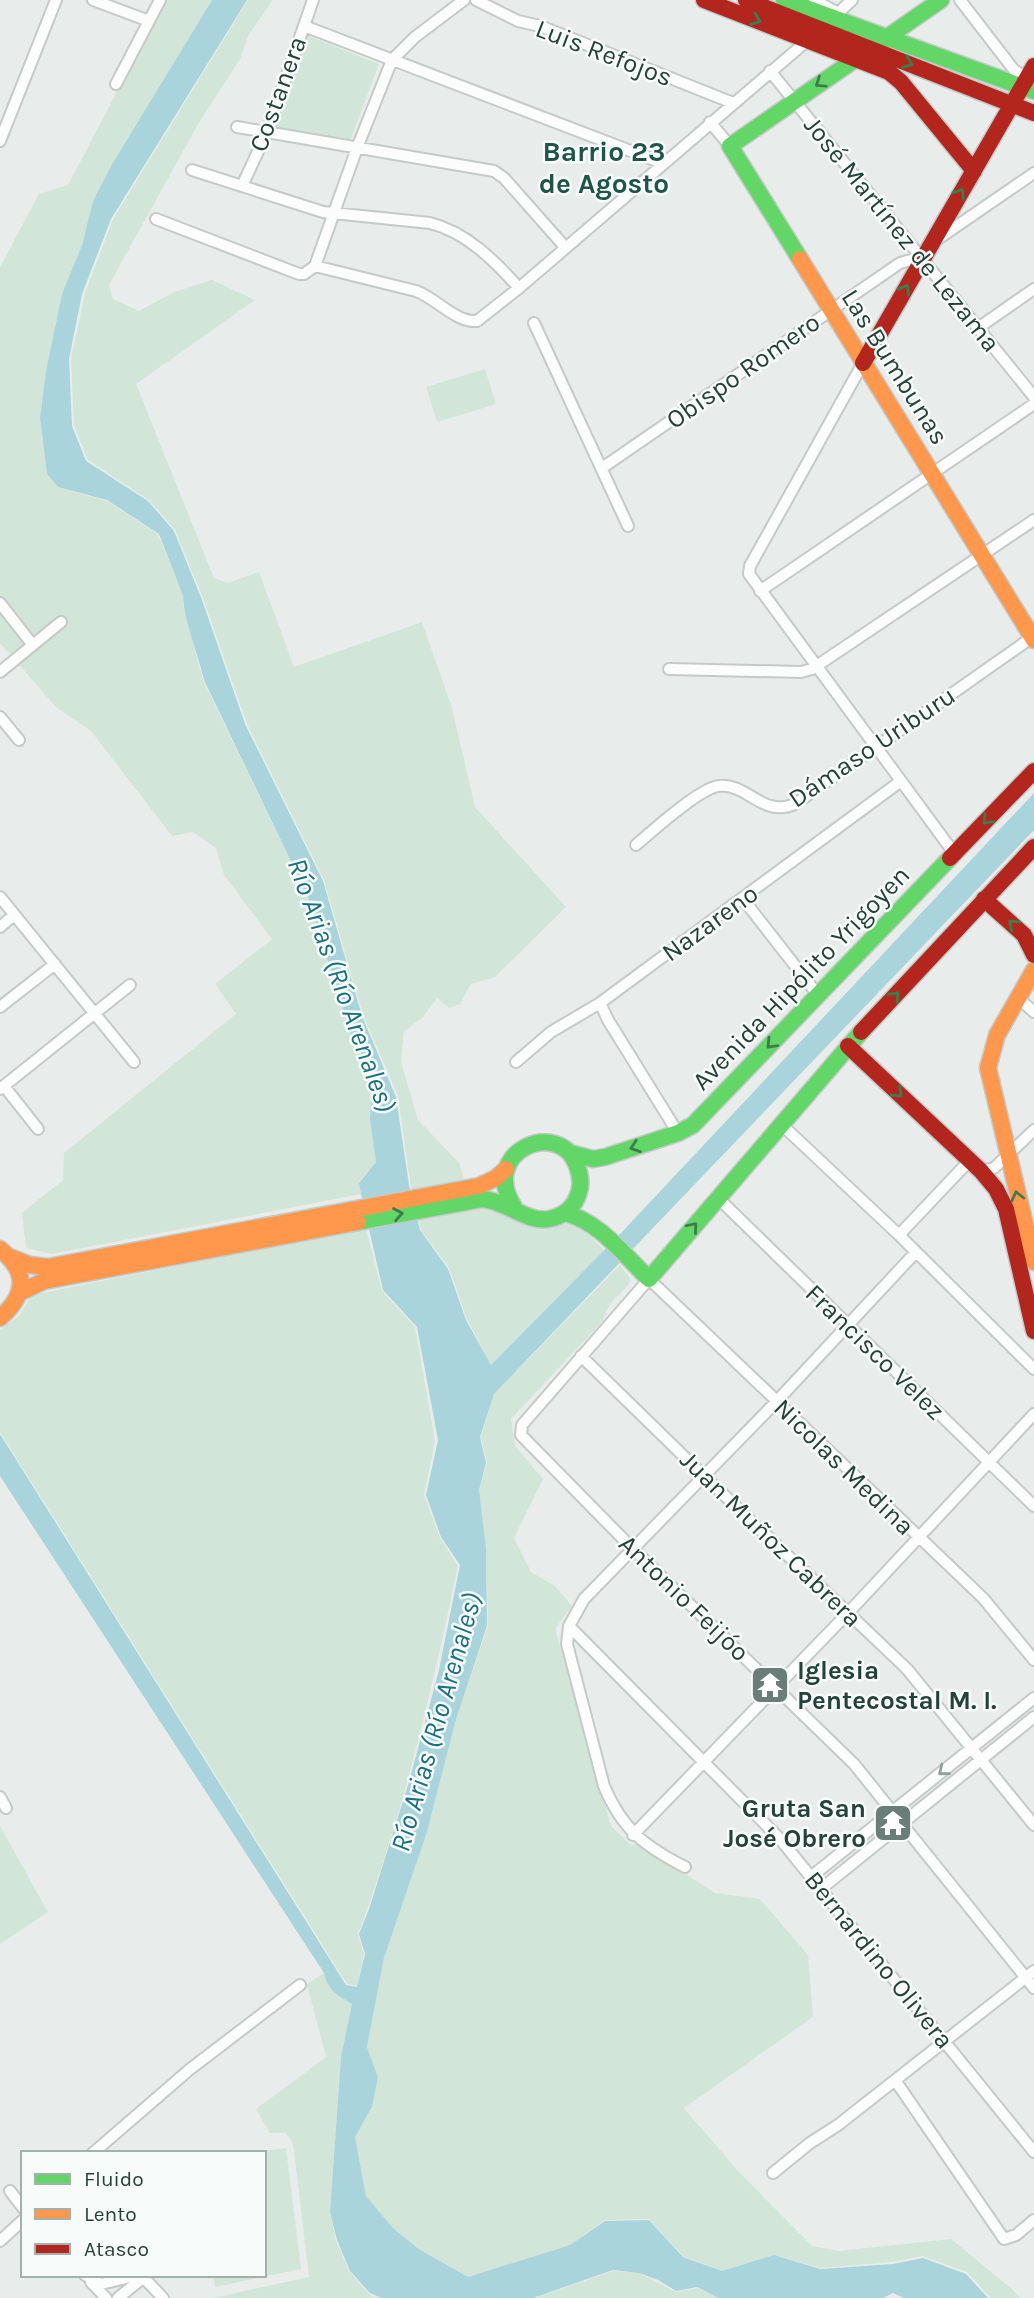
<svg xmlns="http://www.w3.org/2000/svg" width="1034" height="2298" viewBox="0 0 1034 2298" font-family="Karla,sans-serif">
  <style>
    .green { fill: #d1e6d8 }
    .water { fill: #a9d4db }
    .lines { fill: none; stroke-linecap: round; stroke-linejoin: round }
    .street-casing { stroke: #c5cac8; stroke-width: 14 }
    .fast-casing { stroke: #c3cbc8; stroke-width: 19 }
    .slow-casing { stroke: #c3cbc8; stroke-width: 19 }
    .jam-casing { stroke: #c3cbc8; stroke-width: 19 }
    .street { stroke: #fcfcfc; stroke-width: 10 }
    .fast { stroke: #63d668; stroke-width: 16 }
    .slow { stroke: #ff974d; stroke-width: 16 }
    .jam { stroke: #b3261e; stroke-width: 16 }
    .oneway { stroke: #3d7d4c }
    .oneway2 { stroke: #909f9b }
    .labels { text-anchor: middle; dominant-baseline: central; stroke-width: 5; stroke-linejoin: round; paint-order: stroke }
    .street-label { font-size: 26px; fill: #24423a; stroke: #f7fbf9 }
    .poi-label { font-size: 26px; font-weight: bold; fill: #24423a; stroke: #f7fbf9; text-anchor: start }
    .neighbourhood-label { font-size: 28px; font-weight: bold; fill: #1f5548; stroke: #f7fbf9 }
    .water-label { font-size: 28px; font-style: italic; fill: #1c6f80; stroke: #f7fbf9 }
  </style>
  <rect width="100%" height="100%" fill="#e8edeb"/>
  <path class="green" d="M 165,0 L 212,0 L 111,166 L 93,201 L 82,245 L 62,295 L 46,371 L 40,418 L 47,474 L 58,487 L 107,501 L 158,534 L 183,596 L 183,605 L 203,680 L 308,897 L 352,1038 L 372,1075 L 370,1120 L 376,1162 L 359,1182 L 361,1194 L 52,1254 L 26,1248 L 22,1213 L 63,1180 L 64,1153 L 236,1014 L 215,984 L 272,939 L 224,875 L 216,848 L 193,832 L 172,836 L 91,731 L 56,707 L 0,643 L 0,267 L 39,194 L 68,185 Z
    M 248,0 L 273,0 L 249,34 L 240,59 L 197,126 L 109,285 L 113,299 L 139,311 L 174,292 L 212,280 L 255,300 L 136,384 L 214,578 L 228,583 L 259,572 L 294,667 L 422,622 L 452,708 L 475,807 L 566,907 L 495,977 L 471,984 L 460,1004 L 449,1008 L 437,998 L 423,1017 L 404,1032 L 401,1062 L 418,1120 L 460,1164 L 471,1209 L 502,1207 L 529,1226 L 573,1224 L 584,1230 L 604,1250 L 491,1365 L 467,1319 L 449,1268 L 421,1230 L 410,1182 L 398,1096 L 363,1015 L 324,880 L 247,724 L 203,598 L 175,530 L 149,500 L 88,460 L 74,426 L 71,358 L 85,293 L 113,219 Z
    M 306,35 L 379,64 L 350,141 L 271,128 Z
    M 485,369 L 496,404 L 437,422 L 426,387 Z
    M 366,1228 L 382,1291 L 415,1327 L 435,1441 L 424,1495 L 440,1538 L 458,1566 C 432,1690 403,1815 358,1934 L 364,1954 L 357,1986 L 347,1984 L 0,1432 L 0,1330 L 19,1316 L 32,1295 Z
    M 620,1265 L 630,1278 L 629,1284 L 610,1304 L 602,1322 L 511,1419 L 515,1446 L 543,1479 L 514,1538 L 531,1572 L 555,1586 L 572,1606 L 555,1629 L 611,1826 L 631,1845 L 640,1844 L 715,1893 L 760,1899 L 808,1955 L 813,2017 L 684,2108 L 737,2170 L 812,2246 L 839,2251 L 951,2239 L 1012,2289 L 1020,2298 L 991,2298 L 967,2272 L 923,2256 L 891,2262 L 820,2268 L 774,2255 L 722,2271 L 683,2256 L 649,2219 L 605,2220 L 570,2245 L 468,2277 L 420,2249 L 394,2229 L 366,2196 L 355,2137 L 372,2108 L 378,2077 L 367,2047 L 384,1958 L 427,1832 L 455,1723 L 488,1626 L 486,1548 L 479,1490 L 487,1463 L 481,1437 L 494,1394 Z
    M 0,1826 L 48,1912 L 0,1944 Z
    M 324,1973 C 328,1991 337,1995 352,2004 L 341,2057 L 330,2212 L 336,2240 L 349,2271 L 370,2295 L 377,2298 L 213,2298 L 309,2277 L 293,2143 L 286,2133 L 270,2133 L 256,2109 L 326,2057 L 307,1984 Z
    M 286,2148 L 301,2269 L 215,2287 L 213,2275 L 264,2275 L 264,2153 L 249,2153 Z
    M 613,2271 L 639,2273 L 676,2292 L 697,2288 L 717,2298 L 535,2298 Z"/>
  <path class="water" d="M 212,0 L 247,0 L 111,219 L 82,294 L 69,359 L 72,426 L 86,461 L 148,501 L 174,531 L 202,600 L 245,724 L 323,881 L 362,1016 L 396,1097 L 409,1185 L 420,1230 L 448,1269 L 466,1320 L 491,1365 L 621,1233 L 1034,793 L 1034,830 L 494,1394 L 480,1437 L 486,1463 L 479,1490 L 486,1548 L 487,1626 L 455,1723 L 427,1832 L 384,1958 L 367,2047 L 378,2077 L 372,2107 L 355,2137 L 366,2196 L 394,2229 L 419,2249 L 468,2277 L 570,2245 L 605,2221 L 649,2220 L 683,2257 L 722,2271 L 774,2255 L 820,2269 L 893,2264 L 923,2258 L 966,2274 L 988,2298 L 904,2298 L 893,2293 L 883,2298 L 718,2298 L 697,2287 L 676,2291 L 658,2280 L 639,2273 L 613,2270 L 533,2298 L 381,2298 L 370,2293 L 350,2271 L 337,2240 L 330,2212 L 341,2057 L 352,2004 C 337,1995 328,1991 324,1973 L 0,1476 L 0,1434 L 346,1985 L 357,1987 L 365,1954 L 359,1934 L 369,1909 L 409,1782 L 439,1670 L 460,1565 L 441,1537 L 426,1495 L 438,1440 L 417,1327 L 383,1290 L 361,1194 L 359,1183 L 376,1162 L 370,1120 L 372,1075 L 352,1038 L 308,897 L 204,680 C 198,653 184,622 183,596 L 159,534 L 107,500 L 58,487 L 47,474 L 40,418 L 46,371 L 62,294 L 82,245 L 93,201 L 111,166 Z"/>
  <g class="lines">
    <g class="street-casing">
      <path id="street" d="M 93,0 L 149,21
        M 476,0 L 518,21 L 540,26 L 733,103
        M 814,0 L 838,13 L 852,0
        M 960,0 L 1014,70 L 1027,78
        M 304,26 L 662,163
        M 770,71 L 1034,397
        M 116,84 L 160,0
        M 710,122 L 730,146
        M 237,127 L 494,171 L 504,178 L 565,247
        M 0,141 L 56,0
        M 192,170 L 323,212 L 430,223 C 466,232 494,260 519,288
        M 242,186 L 267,132 L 313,0
        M 156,219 L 299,274 L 304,274 L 315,266 L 416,291 C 436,298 456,323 477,321 L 519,288 L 808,40
        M 938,239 L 1034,173
        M 315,266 L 357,148 L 392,60 L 415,37 L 464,0
        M 534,323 L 628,526
        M 978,328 L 1034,289
        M 863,363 L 750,566 L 749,574 L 954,853
        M 602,468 L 900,263 L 922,257
        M 760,591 L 1034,404
        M 0,603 L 32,644
        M 669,669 L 801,672 L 812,669 L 1034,520
        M 0,672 L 61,622
        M 0,717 L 19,740
        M 636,845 C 651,832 701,787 719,786 C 748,783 762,818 795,804 L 1034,636
        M 0,897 L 134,1062
        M 743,899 L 818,995
        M 0,927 L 14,915
        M 1017,997 L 1034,1012
        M 600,1003 L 608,1020 L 678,1133
        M 0,1007 L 55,964
        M 516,1062 L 551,1032 L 600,1003 L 901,781
        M 4,1086 L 38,1129
        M 0,1089 L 130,985
        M 781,1124 L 899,1235 L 1034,1369
        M 981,1171 L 994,1168 L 1034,1130
        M 717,1197 L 1034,1506
        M 899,1235 L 970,1160
        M 581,1356 L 704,1476 L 907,1669 L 1034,1825
        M 569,1626 L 780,1839 L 1034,2152
        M 1034,1660 L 983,1598 L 649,1279 L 522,1425 L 521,1435 L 633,1549 L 854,1764 L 1034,1988
        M 0,1797 L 6,1808
        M 633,1835 L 848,1613 L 1034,1414
        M 685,1867 C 644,1846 622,1829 604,1786 L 567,1644 L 569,1626 L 584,1599 L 776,1402 L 916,1252
        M 812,1876 L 1034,1698
        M 822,1888 L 1034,1717
        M 895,2080 L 1004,2239 L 1016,2235 L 1034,2220
        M 93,2153 L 189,2070 L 300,1985
        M 773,2173 L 810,2143 L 838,2125 L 1034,1971
        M 10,2191 L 23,2208
        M 0,2241 L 23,2220
        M 85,2275 L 101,2284 L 130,2277 L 144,2278 L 163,2298
        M 91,2282 L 106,2298
        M 118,2298 L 144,2277"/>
    </g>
    <g class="fast-casing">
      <path id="fast" d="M 784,0 L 1034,91
        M 800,259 L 730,146 L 941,0
        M 570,1153 L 593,1159 L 605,1157 L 678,1133 L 693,1125 L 950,858
        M 564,1213 C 598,1220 624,1255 649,1279 L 861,1032
        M 358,1222 L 483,1199 C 506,1201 527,1223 549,1219 C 564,1216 575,1207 579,1192 C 582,1183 580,1174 577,1166 C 560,1117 478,1151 514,1207"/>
    </g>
    <g class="slow-casing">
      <path id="slow" d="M 800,259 L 1034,640
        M 1034,970 L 997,1035 L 988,1068 L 1034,1262
        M 0,1249 C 28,1272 27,1294 0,1318
        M 10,1257 L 30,1265 L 48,1267 L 479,1186 L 496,1178 L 506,1169
        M 21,1292 L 44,1281 L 358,1222"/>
    </g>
    <g class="jam-casing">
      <path id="jam" d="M 704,0 L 889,72 L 901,82 L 974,171
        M 746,0 L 1034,113
        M 863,363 L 1034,66
        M 950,858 L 1034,771
        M 984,899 L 1024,935 L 1034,955
        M 861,1032 L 1034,847
        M 848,1046 L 981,1171 L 996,1189 L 1006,1209 L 1034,1331"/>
    </g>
    <use href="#street" class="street"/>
    <use href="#fast" class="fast"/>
    <use href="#slow" class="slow"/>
    <use href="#jam" class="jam"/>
  </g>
  <defs><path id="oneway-chevron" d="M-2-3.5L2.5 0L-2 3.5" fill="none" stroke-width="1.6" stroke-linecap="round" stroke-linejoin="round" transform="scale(1.75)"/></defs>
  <g class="oneway">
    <use href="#oneway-chevron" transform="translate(756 20) rotate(21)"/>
    <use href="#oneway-chevron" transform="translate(908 63) rotate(22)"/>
    <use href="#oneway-chevron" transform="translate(820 83) rotate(146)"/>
    <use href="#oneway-chevron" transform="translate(960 193) rotate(-59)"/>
    <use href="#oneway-chevron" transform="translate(905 289) rotate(-61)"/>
    <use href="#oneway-chevron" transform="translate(987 820) rotate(134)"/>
    <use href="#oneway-chevron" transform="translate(1013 924) rotate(-138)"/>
    <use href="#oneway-chevron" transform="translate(895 996) rotate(-47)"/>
    <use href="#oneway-chevron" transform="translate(771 1044) rotate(134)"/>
    <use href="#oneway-chevron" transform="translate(898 1093) rotate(43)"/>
    <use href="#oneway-chevron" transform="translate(635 1147) rotate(161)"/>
    <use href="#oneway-chevron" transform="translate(1017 1196) rotate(-103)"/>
    <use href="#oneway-chevron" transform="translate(398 1214) rotate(-10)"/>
    <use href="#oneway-chevron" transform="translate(693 1227) rotate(-50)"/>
  </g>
  <use class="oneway2" href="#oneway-chevron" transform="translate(943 1771) rotate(141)"/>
  <defs>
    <g id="temple-square" transform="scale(2.0125)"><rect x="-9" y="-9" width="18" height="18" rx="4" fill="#697e78" stroke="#f7fbf9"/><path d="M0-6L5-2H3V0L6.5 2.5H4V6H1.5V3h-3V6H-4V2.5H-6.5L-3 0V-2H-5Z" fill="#fff"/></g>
  </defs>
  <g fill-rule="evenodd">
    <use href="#temple-square" x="770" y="1685"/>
    <use href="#temple-square" x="893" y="1823"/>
  </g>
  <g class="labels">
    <g class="street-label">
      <text transform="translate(604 53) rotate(21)">Luis Refojos</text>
      <text transform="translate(278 94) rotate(-70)">Costanera</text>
      <text transform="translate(902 234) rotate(51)">José Martínez de Lezama</text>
      <text transform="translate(895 367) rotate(58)">Las Bumbunas</text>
      <text transform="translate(743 371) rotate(-35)">Obispo Romero</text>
      <text transform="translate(872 747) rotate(-34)">Dámaso Uriburu</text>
      <text transform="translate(710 923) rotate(-36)">Nazareno</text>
      <text transform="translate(801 978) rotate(-46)">Avenida Hipólito Yrigoyen</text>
      <text transform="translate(875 1352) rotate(44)">Francisco Velez</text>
      <text transform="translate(844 1467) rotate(44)">Nicolas Medina</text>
      <text transform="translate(771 1539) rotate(44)">Juan Muñoz Cabrera</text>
      <text transform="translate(684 1598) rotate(44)">Antonio Feijóo</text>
      <text transform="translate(879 1960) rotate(51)">Bernardino Olivera</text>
    </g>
    <g class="poi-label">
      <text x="797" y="1670">Iglesia<tspan x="797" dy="30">Pentecostal M. I.</tspan></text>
      <text x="866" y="1808" text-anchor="end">Gruta San<tspan x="866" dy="30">José Obrero</tspan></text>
    </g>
    <g class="neighbourhood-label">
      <text x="604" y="151">Barrio 23<tspan x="604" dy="32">de Agosto</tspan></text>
    </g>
    <g class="water-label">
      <text transform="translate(342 985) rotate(70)">Río Arias (Río Arenales)</text>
      <text transform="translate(436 1722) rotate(-74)">Río Arias (Río Arenales)</text>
    </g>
  </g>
  <rect x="21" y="2151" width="245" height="126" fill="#f7fbf9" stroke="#a3b1ad" stroke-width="2"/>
  <rect x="35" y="2174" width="35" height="10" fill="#63d668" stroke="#a3b1ad" stroke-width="2"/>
  <text x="84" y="2186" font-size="21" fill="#24423a">Fluido</text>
  <rect x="35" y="2209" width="35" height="10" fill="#ff974d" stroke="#a3b1ad" stroke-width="2"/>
  <text x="84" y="2221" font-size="21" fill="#24423a">Lento</text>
  <rect x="35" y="2244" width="35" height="10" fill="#b3261e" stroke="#a3b1ad" stroke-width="2"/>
  <text x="84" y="2256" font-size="21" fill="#24423a">Atasco</text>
</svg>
